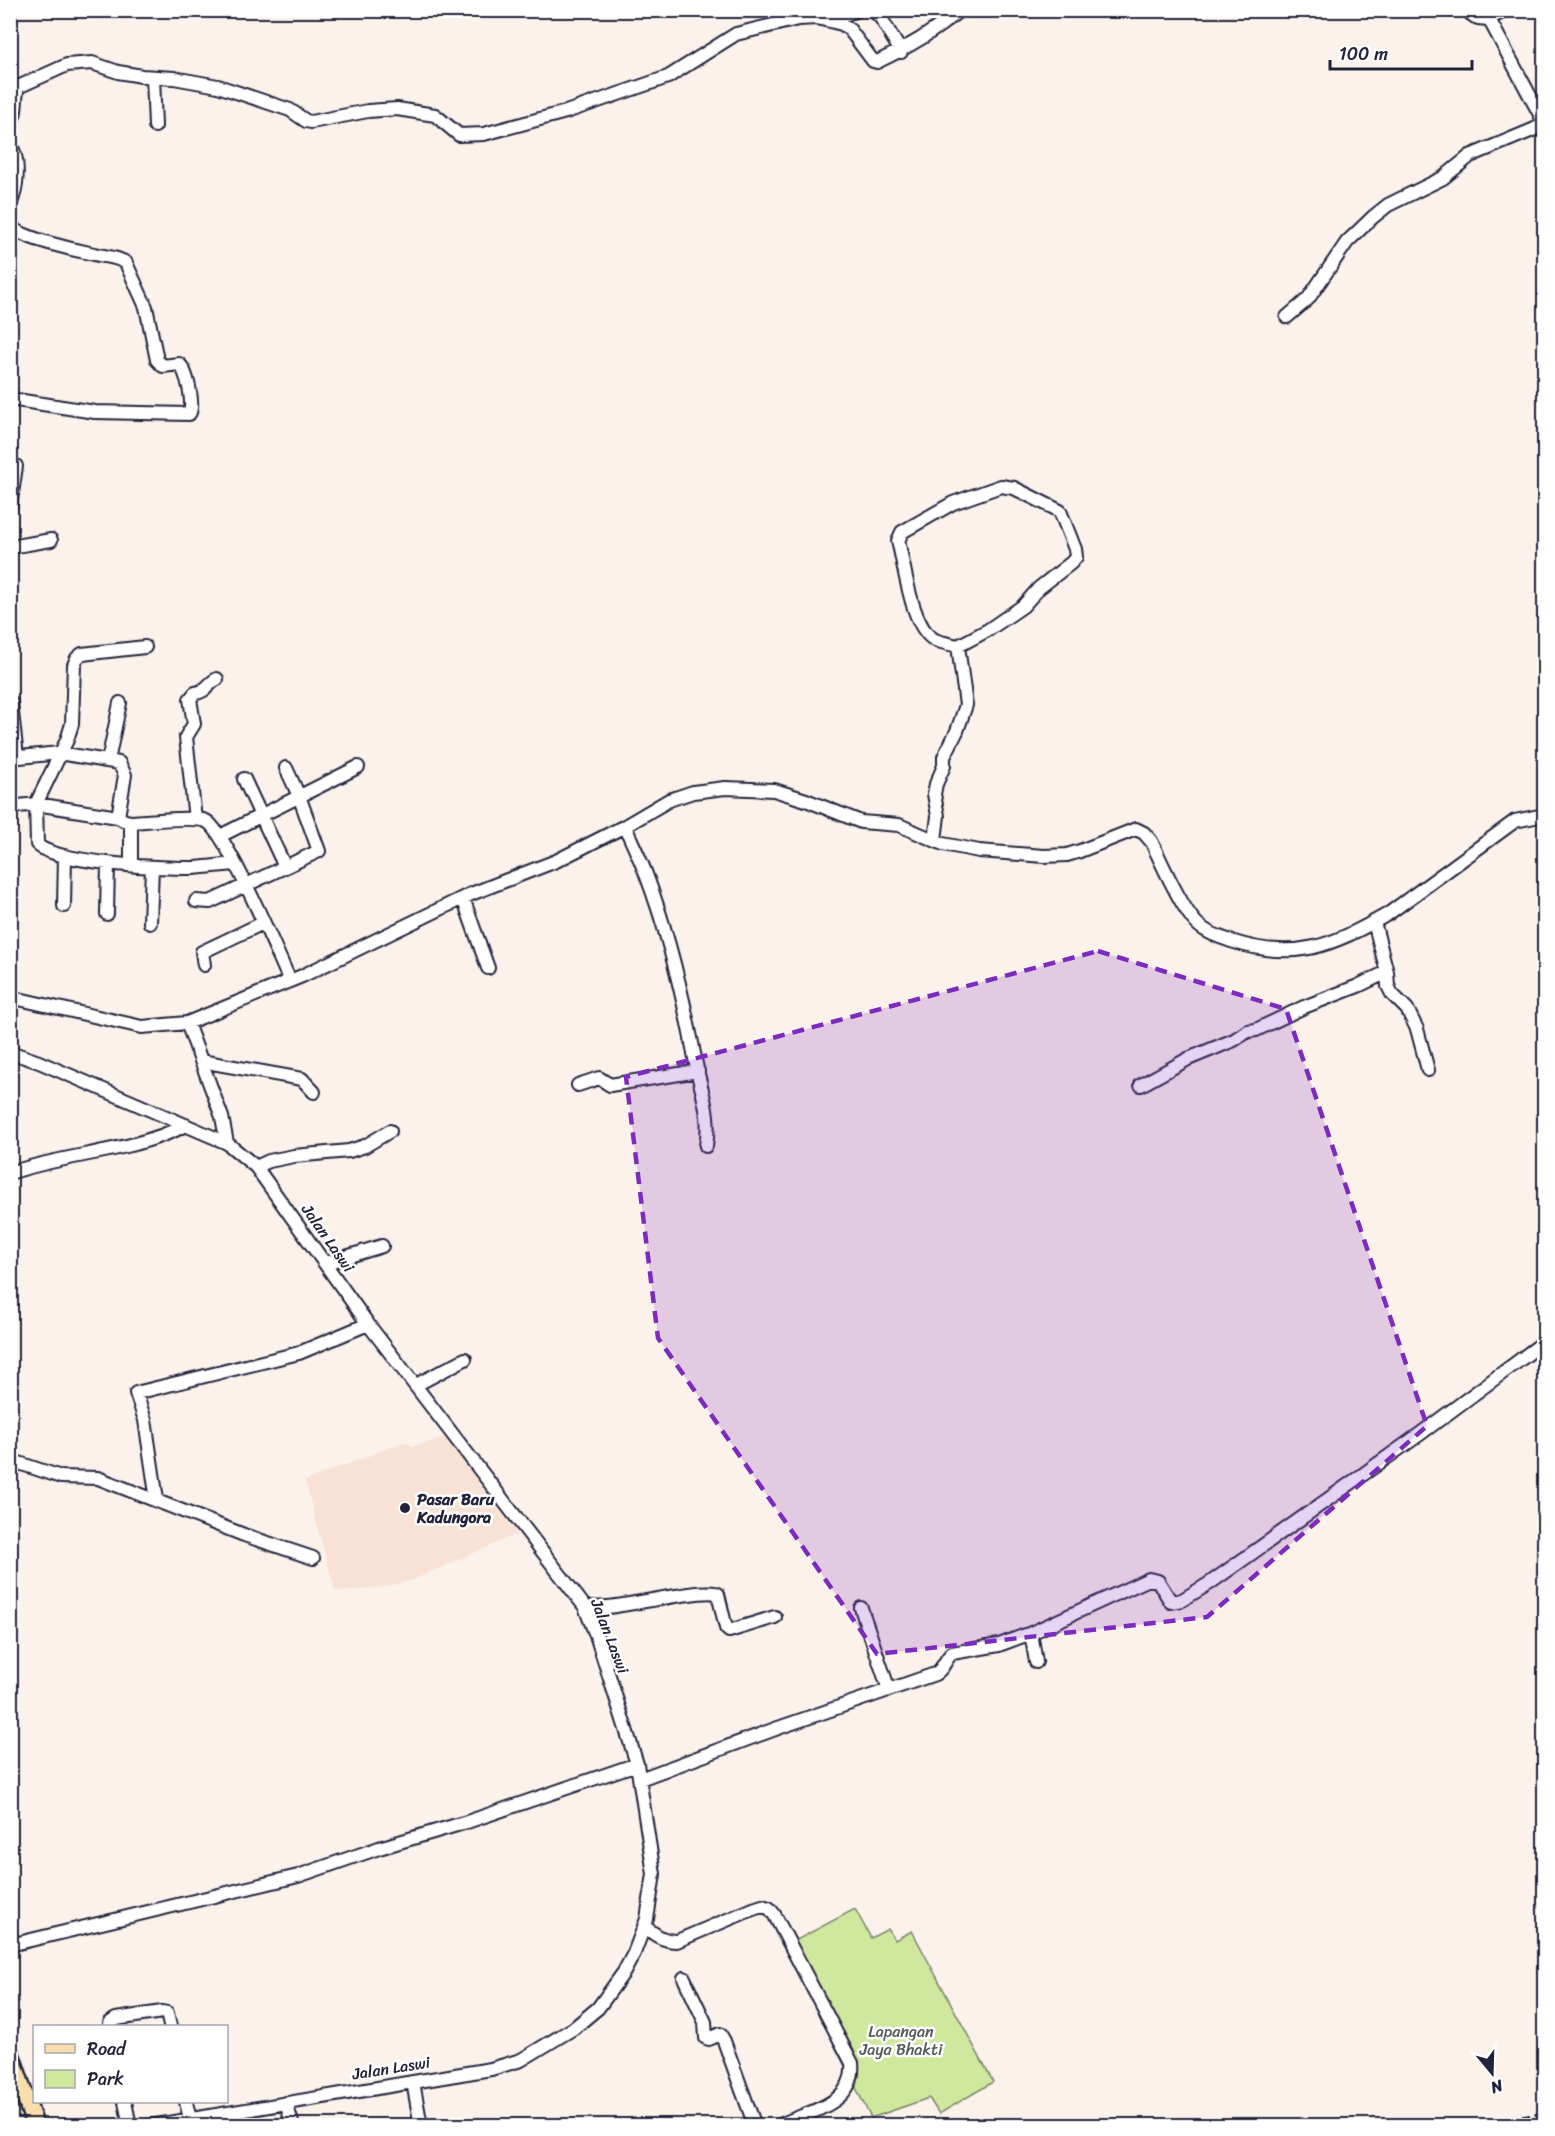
<svg xmlns="http://www.w3.org/2000/svg" width="1555" height="2136" viewBox="0 0 1555 2136" font-family="Sriracha,sans-serif">
  <style>
    .built { fill: #f8e2d6 }
    .green { fill: #cfe89e; stroke: #78856c; stroke-width: 1.5 }
    .lines { fill: none; stroke-linecap: round; stroke-linejoin: round }
    .minor-casing { stroke: #22223b; stroke-width: 16 }
    .major-casing { stroke: #22223b; stroke-width: 21 }
    .minor { stroke: #fff; stroke-width: 12 }
    .major { stroke: #f9deab; stroke-width: 16 }
    .rail { stroke: #22223b; stroke-width: 3; stroke-dasharray: 9 4.5; stroke-linecap: butt }
    .marked { fill: #7b2cbf; fill-opacity: 0.2; stroke: #7b2cbf; stroke-width: 4.5; stroke-dasharray: 12 8; stroke-linejoin: round }
    .poi-dot { fill: #22223b; stroke: #fff; stroke-width: 2 }
    .labels { text-anchor: middle; dominant-baseline: central; stroke-width: 5; stroke-linejoin: round; paint-order: stroke }
    .street-label { font-size: 16px; fill: #22223b; stroke: #fff }
    .poi-label { font-size: 16px; font-weight: bold; fill: #22223b; stroke: #fff; text-anchor: start }
    .park-label { font-size: 16px; fill: #565d59; stroke: #fff }
  </style>
  <rect width="100%" height="100%" fill="#fcf2ec"/>
  <filter id="ink" filterUnits="userSpaceOnUse"><feTurbulence type="fractalNoise" baseFrequency=".0167" numOctaves="2"/><feDisplacementMap in="SourceGraphic" scale="12" xChannelSelector="R" yChannelSelector="G"/><feConvolveMatrix kernelMatrix="1 2 1 2 8 2 1 2 1" color-interpolation-filters="sRGB"/></filter>
  <g filter="url(#ink)">
    <path class="built" d="M 445,1438 L 517,1534 L 413,1580 L 384,1587 L 344,1592 L 335,1591 L 305,1481 L 403,1442 L 413,1446 Z"/>
    <path class="green" d="M 855,1909 L 871,1938 L 888,1929 L 895,1940 L 912,1931 L 993,2082 L 939,2114 L 929,2098 L 871,2118 L 785,1946 Z"/>
    <g class="lines">
      <g class="minor-casing">
        <path id="minor" d="M 873,10 L 881,18 L 901,52
          M 1467,10 C 1478,24 1493,18 1505,10
          M 1489,19 L 1544,122
          M 829,20 L 858,10
          M 153,77 L 155,126
          M 10,124 C 18,113 14,100 18,87 L 67,65 L 92,63 L 118,72 L 142,76 L 174,78 L 218,86 L 290,110 L 306,121 L 311,122 L 368,111 L 397,109 L 435,115 L 459,135 L 484,134 L 566,112 L 668,77 L 736,34 L 798,19 L 817,18 L 842,24 L 849,29 L 873,61 L 877,62 C 908,48 934,32 960,10
          M 10,145 C 21,159 17,190 10,205
          M 10,227 C 26,239 74,250 94,254 C 105,257 116,256 126,263 L 146,307 L 157,360 L 163,366 L 179,364 C 187,370 195,406 189,414 L 95,412 L 10,399
          M 1287,317 L 1308,299 L 1347,242 L 1373,217 L 1388,205 L 1443,178 L 1470,156 L 1535,129 L 1544,122
          M 10,508 L 16,466
          M 10,547 L 51,540
          M 145,647 L 82,654 L 77,658 L 74,665 L 72,724 L 67,740 L 36,804 L 37,844 C 51,863 168,869 194,868 C 208,867 222,865 235,864
          M 11,703 L 17,757
          M 10,758 L 59,753 L 119,763 L 125,775 L 118,817
          M 108,761 L 120,703
          M 244,779 L 285,867
          M 10,807 L 36,804 L 118,817 L 125,821 L 131,822 C 147,821 194,816 206,821 C 225,829 278,955 290,981
          M 195,819 L 186,737 L 194,724 L 190,699 L 195,693 C 207,692 208,683 217,679
          M 625,826 C 632,843 641,860 647,877 C 670,938 685,1004 697,1069 C 703,1098 711,1115 706,1146
          M 220,836 L 358,767
          M 935,840 L 938,816 L 934,794 L 936,784 L 944,766 L 944,757 L 957,731 L 966,705 L 958,646 L 988,630 L 1023,606 L 1039,588 L 1071,563 L 1076,557 L 1075,549 L 1060,511 L 1014,488 L 1001,486 L 953,503 L 902,532 L 898,541 C 905,566 911,628 935,640 C 942,643 951,644 958,646
          M 131,865 L 131,822
          M 463,898 L 488,968
          M 196,901 L 210,902 L 319,851 L 299,796 L 286,768
          M 64,906 L 65,856
          M 107,914 L 108,863
          M 1374,922 L 1387,972 L 1388,986 L 1392,994 L 1407,1009 L 1417,1029 L 1428,1070
          M 150,923 L 152,867
          M 204,965 L 202,952 L 263,923
          M 10,997 L 142,1027 L 187,1023 L 302,976 L 471,894 L 556,861 L 625,826 L 669,800 L 693,792 L 725,788 L 774,790 L 806,800 L 861,822 L 899,825 L 943,844 L 979,851 L 1044,856 L 1067,855 L 1080,851 L 1136,829 L 1144,833 L 1151,841 C 1163,865 1176,897 1192,918 C 1201,931 1216,936 1231,941 C 1295,962 1332,946 1388,914 L 1515,821 L 1544,815
          M 187,1023 L 222,1117 L 227,1143
          M 10,1052 L 39,1062 L 227,1143 L 256,1167 L 368,1324 L 585,1607 L 597,1638 L 637,1764 L 654,1874 L 647,1919 L 634,1953 L 624,1972 L 598,2008 L 574,2028 L 521,2060 L 491,2069 L 150,2126
          M 201,1061 L 302,1079 L 314,1092
          M 578,1085 L 599,1078 L 610,1085 L 698,1071
          M 1141,1085 L 1188,1059 L 1234,1040 L 1248,1031 L 1256,1030 L 1304,1007 L 1358,986 L 1387,972
          M 256,1167 L 269,1161 L 294,1156 L 349,1151 L 365,1146 L 390,1131
          M 10,1173 C 68,1153 131,1153 186,1125
          M 326,1263 L 382,1246
          M 416,1385 L 465,1359
          M 10,1460 L 61,1477 L 98,1478 L 244,1535 L 313,1558
          M 157,1500 L 145,1420 L 136,1393 L 299,1353 L 368,1324
          M 585,1607 C 593,1607 601,1608 608,1607 C 627,1606 707,1587 718,1594 L 726,1628 L 729,1631 L 775,1617
          M 861,1608 L 889,1690
          M 1031,1633 L 1036,1662
          M 640,1779 L 778,1728 L 935,1674 C 944,1669 945,1659 952,1653 L 999,1645 L 1031,1633 L 1149,1579 L 1158,1581 L 1171,1602 L 1182,1600 L 1210,1583 L 1420,1434 L 1544,1342
          M 644,1926 C 655,1935 663,1941 677,1941 L 753,1909 L 762,1906 L 769,1908 L 774,1914 L 852,2063 C 856,2105 808,2111 778,2126
          M 10,1945 L 298,1876 L 379,1848 L 467,1822 L 637,1764
          M 684,1978 L 705,2022 L 706,2038 L 709,2039 L 720,2034 L 724,2041 L 755,2126
          M 110,2026 L 110,2023 L 116,2019 L 162,2012 L 167,2013 L 170,2026
          M 413,2082 L 421,2126
          M 125,2102 L 130,2126
          M 186,2102 L 190,2119
          M 286,2103 L 293,2126"/>
      </g>
      <g class="major-casing">
        <path id="major" d="M 10,2052 L 35,2126"/>
      </g>
      <use href="#minor" class="minor"/>
      <use href="#major" class="major"/>
      <path class="rail" d="M 1468,2126 L 1544,2113"/>
    </g>
  </g>
  <path class="marked" d="M 1098,951 L 1286,1009 L 1427,1426 L 1207,1617 L 877,1654 L 658,1338 L 626,1077 Z"/>
  <circle class="poi-dot" cx="405" cy="1508" r="6"/>
  <g class="labels">
    <g class="street-label">
      <text transform="translate(328 1238) rotate(55)">Jalan Laswi</text>
      <text transform="translate(610 1636) rotate(69)">Jalan Laswi</text>
      <text transform="translate(391 2068) rotate(-9)">Jalan Laswi</text>
    </g>
    <g class="poi-label">
      <text x="417" y="1499">Pasar Baru<tspan x="417" dy="18">Kadungora</tspan></text>
    </g>
    <g class="park-label">
      <text x="901" y="2031">Lapangan<tspan x="901" dy="18">Jaya Bhakti</tspan></text>
    </g>
  </g>
  <rect width="1555" height="2136" fill="none" stroke="#fff" stroke-width="36"/>
  <rect x="18" y="18" width="1519" height="2100" fill="none" stroke="#22223b" stroke-width="2" filter="url(#ink)"/>
  <rect x="33" y="2025" width="195" height="78" fill="#ffffff" stroke="#a7a7b1" stroke-width="1.5"/>
  <rect x="45" y="2044" width="30" height="9" fill="#f9deab" stroke="#a7a7b1" stroke-width="1.5"/>
  <text x="87" y="2055" font-size="18" fill="#22223b">Road</text>
  <rect x="45" y="2070" width="30" height="18" fill="#cfe89e" stroke="#a7a7b1" stroke-width="1.5"/>
  <text x="87" y="2085" font-size="18" fill="#22223b">Park</text>
  <g transform="translate(1492 2073) rotate(161)" stroke="#ffffff" stroke-width="4.5" paint-order="stroke">
  <path d="M0-4.5L10 22L0 15L-10 22Z" fill="#22223b"/>
  <text y="-9" font-size="16" font-weight="bold" text-anchor="middle" fill="#22223b">N</text>
  </g>
  <path d="M1330 60v9h142v-9" fill="none" stroke="#22223b" stroke-width="3"/>
  <text x="1339" y="60" font-size="18" fill="#22223b" stroke="#ffffff" stroke-width="4.5" paint-order="stroke">100 m</text>
</svg>
